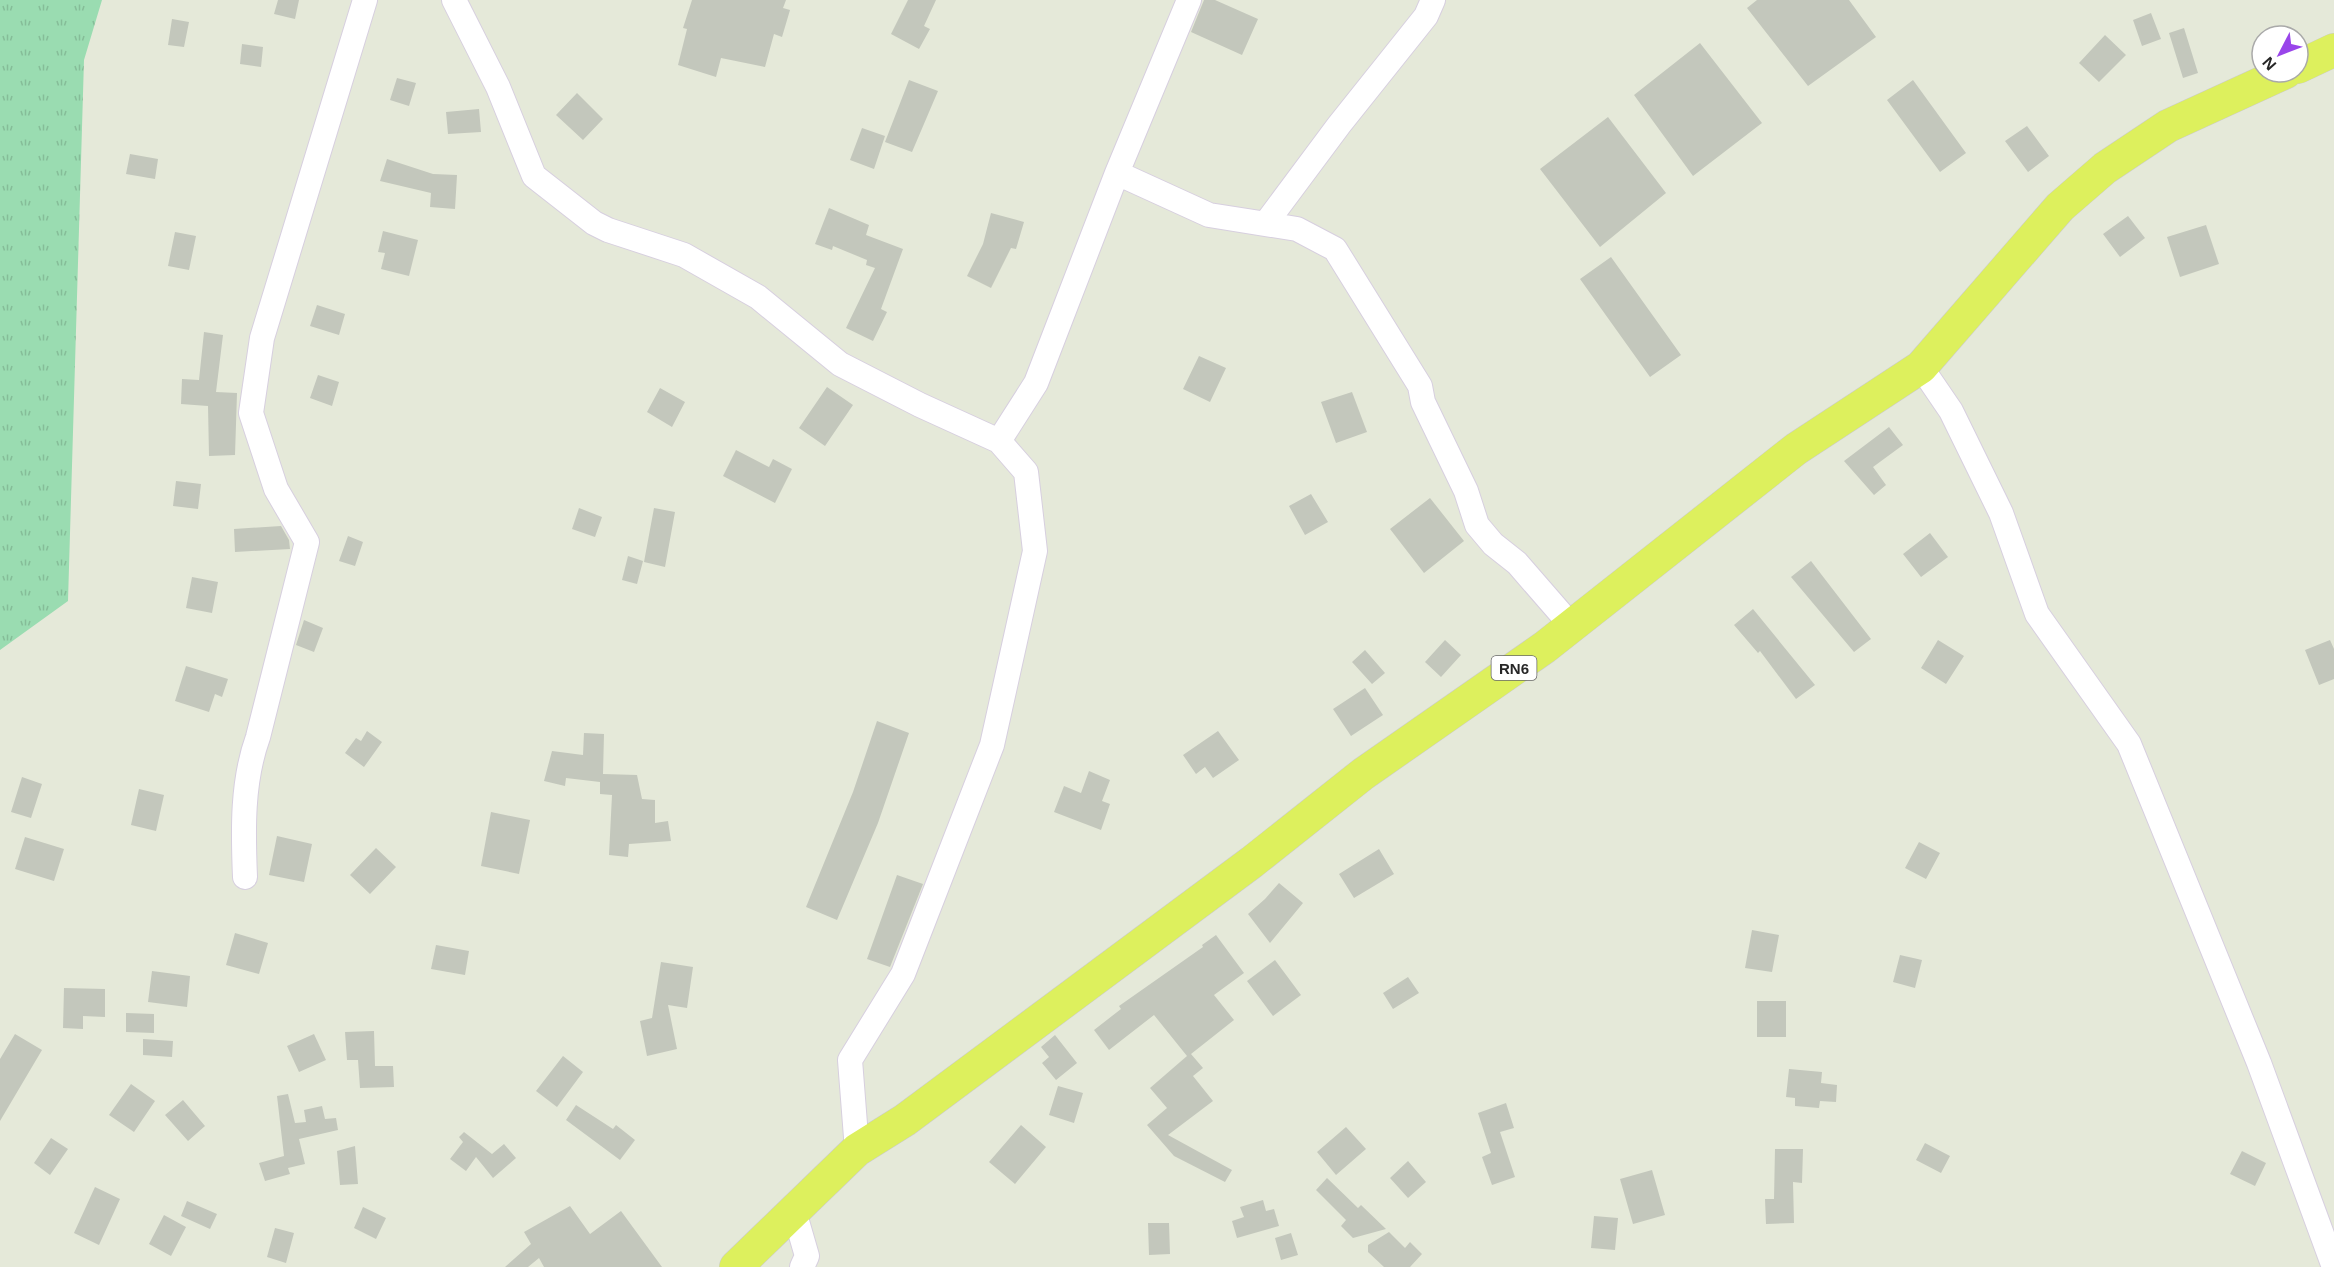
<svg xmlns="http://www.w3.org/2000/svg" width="2334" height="1267" viewBox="0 0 2334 1267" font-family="Helvetica,sans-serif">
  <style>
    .grass { fill: url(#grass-tufts) }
    .building { fill: #c3c7bc }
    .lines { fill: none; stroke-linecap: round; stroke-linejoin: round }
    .street-casing { stroke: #d7cfdf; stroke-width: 26 }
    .highway-casing { stroke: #cbcbcb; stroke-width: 34 }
    .street { stroke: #fff; stroke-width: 24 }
    .highway { stroke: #ddf05d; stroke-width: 33 }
    .labels { text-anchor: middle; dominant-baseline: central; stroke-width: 5; stroke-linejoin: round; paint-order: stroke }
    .shield { fill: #fff; stroke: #686868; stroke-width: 1.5 }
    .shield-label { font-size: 15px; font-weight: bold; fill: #272727 }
  </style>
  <defs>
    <pattern id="grass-tufts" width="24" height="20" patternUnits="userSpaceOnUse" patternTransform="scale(1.5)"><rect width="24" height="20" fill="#9adcb1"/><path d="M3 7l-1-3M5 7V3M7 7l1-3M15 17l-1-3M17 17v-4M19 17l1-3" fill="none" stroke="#85bd98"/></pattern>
  </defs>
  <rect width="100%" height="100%" fill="#e5e9d9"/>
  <path class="grass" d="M 0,0 L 102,0 L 84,60 L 68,601 L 0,650 Z"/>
  <path class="building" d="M 278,0 L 299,0 L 295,19 L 274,14 Z
    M 692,0 L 786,0 L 783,8 L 790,10 L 782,37 L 774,34 L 765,67 L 721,58 L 716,77 L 678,65 L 687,29 L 683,28 Z
    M 908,0 L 936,0 L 924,26 L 930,29 L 919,49 L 891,34 Z
    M 1204,0 L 1215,0 L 1258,19 L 1242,55 L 1191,32 Z
    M 1757,0 L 1849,0 L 1876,37 L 1808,86 L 1747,8 Z
    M 2151,13 L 2161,39 L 2142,46 L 2133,20 Z
    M 172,19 L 189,22 L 184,47 L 168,45 Z
    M 2184,28 L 2198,73 L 2183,78 L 2169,33 Z
    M 2105,35 L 2126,55 L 2099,82 L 2079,63 Z
    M 1700,43 L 1762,123 L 1693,176 L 1634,95 Z
    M 242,44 L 263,47 L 261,67 L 240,64 Z
    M 397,78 L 416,83 L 409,106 L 390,100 Z
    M 909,80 L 938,91 L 912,152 L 885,142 Z
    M 1913,80 L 1966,153 L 1940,172 L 1887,100 Z
    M 577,93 L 603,119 L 583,140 L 556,115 Z
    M 479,109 L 481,132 L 448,134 L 446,112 Z
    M 1608,117 L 1666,193 L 1600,247 L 1540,169 Z
    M 2027,126 L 2049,156 L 2028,172 L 2005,141 Z
    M 862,128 L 885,136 L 874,169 L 850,160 Z
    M 130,154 L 158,159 L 155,179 L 126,174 Z
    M 387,159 L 433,174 L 457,175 L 455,209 L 430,207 L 431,193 L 380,181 Z
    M 829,208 L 869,225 L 866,235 L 903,249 L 881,309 L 887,312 L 873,341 L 846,328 L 875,268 L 866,265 L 867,260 L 833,246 L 832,250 L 815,244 Z
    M 991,213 L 1024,222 L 1016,249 L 1011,248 L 991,288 L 967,276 L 983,244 Z
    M 2128,216 L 2145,238 L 2120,257 L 2103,234 Z
    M 2206,225 L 2219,264 L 2180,277 L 2167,237 Z
    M 383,231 L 418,240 L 409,276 L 381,269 L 385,253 L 378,252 Z
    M 175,232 L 196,236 L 189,270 L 168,266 Z
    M 1611,257 L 1681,355 L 1650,377 L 1580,279 Z
    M 317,305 L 345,314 L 339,335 L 310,326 Z
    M 204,332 L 223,335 L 216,392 L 237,393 L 235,455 L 209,456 L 208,406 L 181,404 L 182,379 L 199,380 Z
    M 1199,356 L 1226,368 L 1210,402 L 1183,389 Z
    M 318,375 L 339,382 L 332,406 L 310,398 Z
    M 827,387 L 853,405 L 825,446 L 799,428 Z
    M 660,388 L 685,402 L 672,427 L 647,412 Z
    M 1352,392 L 1367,432 L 1336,443 L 1321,402 Z
    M 1889,427 L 1903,445 L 1873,467 L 1886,485 L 1874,495 L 1844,461 Z
    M 736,450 L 769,467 L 773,459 L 792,469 L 775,503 L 723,476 Z
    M 176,481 L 201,484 L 198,509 L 173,506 Z
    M 1311,494 L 1328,522 L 1305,535 L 1289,506 Z
    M 1430,498 L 1464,541 L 1424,573 L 1390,529 Z
    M 579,508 L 602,517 L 595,537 L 572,529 Z
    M 654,508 L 675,512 L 665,567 L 644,562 Z
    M 281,526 L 289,540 L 290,549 L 235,552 L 234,529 Z
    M 1930,533 L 1948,557 L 1921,577 L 1903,554 Z
    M 348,536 L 363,542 L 355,566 L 339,561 Z
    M 628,556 L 643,561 L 637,584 L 622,580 Z
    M 1811,561 L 1871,639 L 1854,652 L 1791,577 Z
    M 192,577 L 218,582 L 212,613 L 186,608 Z
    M 1753,609 L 1815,685 L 1796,699 L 1760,651 L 1758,653 L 1734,625 Z
    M 304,620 L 323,628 L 314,652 L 296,645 Z
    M 1445,640 L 1461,655 L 1441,677 L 1425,662 Z
    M 1938,640 L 1964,656 L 1946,684 L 1921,668 Z
    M 2330,640 L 2334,649 L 2334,679 L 2319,685 L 2305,650 Z
    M 1365,650 L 1385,673 L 1372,684 L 1352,662 Z
    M 186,666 L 228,679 L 222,697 L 215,694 L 209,712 L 175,701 Z
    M 1365,688 L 1383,715 L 1351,736 L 1333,709 Z
    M 877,721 L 909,733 L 878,823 L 837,920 L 806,907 L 853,792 Z
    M 367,731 L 382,742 L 364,767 L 345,753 L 356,738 L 361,741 Z
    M 1218,731 L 1239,760 L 1213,778 L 1205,767 L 1196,774 L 1183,755 Z
    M 584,733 L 604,734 L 603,774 L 637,775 L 642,799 L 655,800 L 655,823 L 668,821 L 671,841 L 629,844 L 628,857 L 609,855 L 612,795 L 600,794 L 600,782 L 566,778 L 565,786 L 544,781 L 552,751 L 583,755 Z
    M 1089,771 L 1110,780 L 1102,801 L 1110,804 L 1101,830 L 1054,812 L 1064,786 L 1081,793 Z
    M 22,777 L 42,784 L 31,818 L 11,812 Z
    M 139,789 L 164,795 L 156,831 L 131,825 Z
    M 491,812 L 530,820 L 519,874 L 481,866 Z
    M 277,836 L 312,844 L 304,882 L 269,875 Z
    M 25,837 L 64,849 L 54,881 L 15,869 Z
    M 1919,842 L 1940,853 L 1926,879 L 1905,868 Z
    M 376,848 L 396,867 L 370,894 L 350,875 Z
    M 1379,849 L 1394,874 L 1354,898 L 1339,874 Z
    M 897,875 L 923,884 L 890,967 L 867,959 Z
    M 1279,883 L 1303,903 L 1270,943 L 1248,914 L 1265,899 Z
    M 1752,930 L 1779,935 L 1772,972 L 1745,968 Z
    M 235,933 L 268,943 L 259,974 L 226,965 Z
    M 1216,935 L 1244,973 L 1214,995 L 1234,1020 L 1191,1054 L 1203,1068 L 1193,1076 L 1213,1101 L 1168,1135 L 1232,1170 L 1225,1182 L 1174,1156 L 1147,1125 L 1167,1108 L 1150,1088 L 1187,1056 L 1154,1015 L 1109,1050 L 1094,1030 L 1121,1009 L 1119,1006 L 1203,947 L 1202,945 Z
    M 436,945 L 469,951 L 465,975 L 431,969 Z
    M 1900,955 L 1922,960 L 1915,988 L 1893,982 Z
    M 1275,960 L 1301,995 L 1273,1016 L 1247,981 Z
    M 661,962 L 693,967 L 687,1008 L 668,1005 L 677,1049 L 647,1056 L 640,1021 L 652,1018 Z
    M 152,971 L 190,976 L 187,1007 L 148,1002 Z
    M 1408,977 L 1419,993 L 1393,1009 L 1383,993 Z
    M 64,988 L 105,989 L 105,1017 L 83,1016 L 83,1029 L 63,1028 Z
    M 1757,1001 L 1786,1001 L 1786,1037 L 1757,1037 Z
    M 126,1013 L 154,1014 L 154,1033 L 126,1032 Z
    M 374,1031 L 375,1066 L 393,1066 L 394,1087 L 360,1088 L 358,1060 L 347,1060 L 345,1032 Z
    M 15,1034 L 42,1050 L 0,1121 L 0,1059 Z
    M 314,1034 L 326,1060 L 299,1072 L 287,1046 Z
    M 1055,1035 L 1077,1063 L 1056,1080 L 1042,1063 L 1049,1057 L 1041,1047 Z
    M 143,1039 L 173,1041 L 172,1057 L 143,1055 Z
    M 563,1056 L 583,1072 L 557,1107 L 536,1091 Z
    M 1789,1069 L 1822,1072 L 1821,1083 L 1837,1085 L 1836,1102 L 1820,1101 L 1819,1108 L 1795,1106 L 1795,1098 L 1786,1097 Z
    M 131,1084 L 155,1101 L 134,1132 L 109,1115 Z
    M 1058,1086 L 1083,1093 L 1074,1123 L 1049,1115 Z
    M 288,1094 L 295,1123 L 306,1122 L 304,1110 L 322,1106 L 325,1119 L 336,1118 L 338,1130 L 299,1139 L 305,1164 L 288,1168 L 290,1174 L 265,1181 L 259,1163 L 284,1156 L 277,1096 Z
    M 183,1100 L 205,1126 L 188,1141 L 165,1115 Z
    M 1506,1103 L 1514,1128 L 1500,1132 L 1515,1177 L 1492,1185 L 1482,1157 L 1491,1153 L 1478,1113 Z
    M 576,1105 L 613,1129 L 616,1125 L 635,1140 L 620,1160 L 566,1120 Z
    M 1021,1125 L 1046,1147 L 1015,1184 L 989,1162 Z
    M 1346,1127 L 1366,1149 L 1336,1175 L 1317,1152 Z
    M 464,1132 L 492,1154 L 504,1144 L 516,1158 L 493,1178 L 476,1157 L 466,1171 L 450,1159 L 463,1142 L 459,1137 Z
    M 51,1138 L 68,1149 L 50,1175 L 34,1163 Z
    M 1925,1143 L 1950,1156 L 1941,1173 L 1916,1160 Z
    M 355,1146 L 358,1184 L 340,1185 L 337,1151 Z
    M 1775,1149 L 1803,1149 L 1802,1183 L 1793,1182 L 1794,1223 L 1766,1224 L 1765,1199 L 1774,1199 Z
    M 2242,1151 L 2266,1163 L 2255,1186 L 2230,1174 Z
    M 1408,1161 L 1426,1182 L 1408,1198 L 1390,1178 Z
    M 1652,1170 L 1665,1215 L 1633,1224 L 1620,1179 Z
    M 1327,1178 L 1358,1208 L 1361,1205 L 1386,1229 L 1353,1238 L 1341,1226 L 1346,1220 L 1316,1190 Z
    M 95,1187 L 120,1199 L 99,1245 L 74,1233 Z
    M 1263,1200 L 1266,1211 L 1274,1209 L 1279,1226 L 1237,1238 L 1232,1221 L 1244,1217 L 1240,1207 Z
    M 187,1201 L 217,1214 L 210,1229 L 181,1216 Z
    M 570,1206 L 590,1234 L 621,1211 L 662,1267 L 544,1267 L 539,1258 L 528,1267 L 505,1267 L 531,1244 L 524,1232 Z
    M 363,1207 L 386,1218 L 376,1239 L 354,1228 Z
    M 164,1215 L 186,1227 L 171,1256 L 149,1244 Z
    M 1594,1216 L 1618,1218 L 1615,1250 L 1591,1248 Z
    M 1148,1223 L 1169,1223 L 1170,1254 L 1149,1255 Z
    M 275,1228 L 294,1233 L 286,1263 L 267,1257 Z
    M 1389,1232 L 1405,1248 L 1410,1242 L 1422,1254 L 1410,1267 L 1384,1267 L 1368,1252 L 1368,1245 Z
    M 1291,1233 L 1298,1255 L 1281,1260 L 1275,1238 Z"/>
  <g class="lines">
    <g class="street-casing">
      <path id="street" d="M 454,0 L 498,87 L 534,176 L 594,223 L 608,230 L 684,255 L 758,297 L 840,364 L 920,405 L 999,441 L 1026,472 L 1035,551 L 992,745 L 903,974 L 850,1060 L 857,1150
        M 1117,173 L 1209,215 L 1297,229 L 1335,249 L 1420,386 L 1423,402 L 1466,491 L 1477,525 L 1493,544 L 1517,563 L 1570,624
        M 1266,223 L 1339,125 L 1426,16 L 1433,0
        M 1921,367 L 1951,411 L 2001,513 L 2037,614 L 2129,744 L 2259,1063 L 2334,1267
        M 999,441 L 1036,383 L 1117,173 L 1189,0
        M 245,877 C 243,830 242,781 258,737 L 307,542 L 276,489 L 251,413 L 262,338 L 365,0
        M 794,1211 L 807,1256 L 802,1267"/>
    </g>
    <g class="highway-casing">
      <path id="highway" d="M 2298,67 L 2334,50
        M 736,1267 L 857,1150 L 905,1120 L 1252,862 L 1363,774 L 1545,647 L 1796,449 L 1921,367 L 2060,207 L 2105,168 L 2168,126 L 2286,72"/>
    </g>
    <use href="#street" class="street"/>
    <use href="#highway" class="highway"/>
  </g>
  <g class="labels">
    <rect class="shield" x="1491.5" y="656" width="45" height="24" rx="4.5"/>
    <g class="shield-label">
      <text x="1514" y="668">RN6</text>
    </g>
  </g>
  <g transform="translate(2280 54) rotate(228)"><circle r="28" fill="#ffffff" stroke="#a9a9a9" stroke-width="1.5"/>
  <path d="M0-4.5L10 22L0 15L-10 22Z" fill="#9945ea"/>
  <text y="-9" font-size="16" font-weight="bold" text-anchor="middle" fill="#272727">N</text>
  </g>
</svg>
